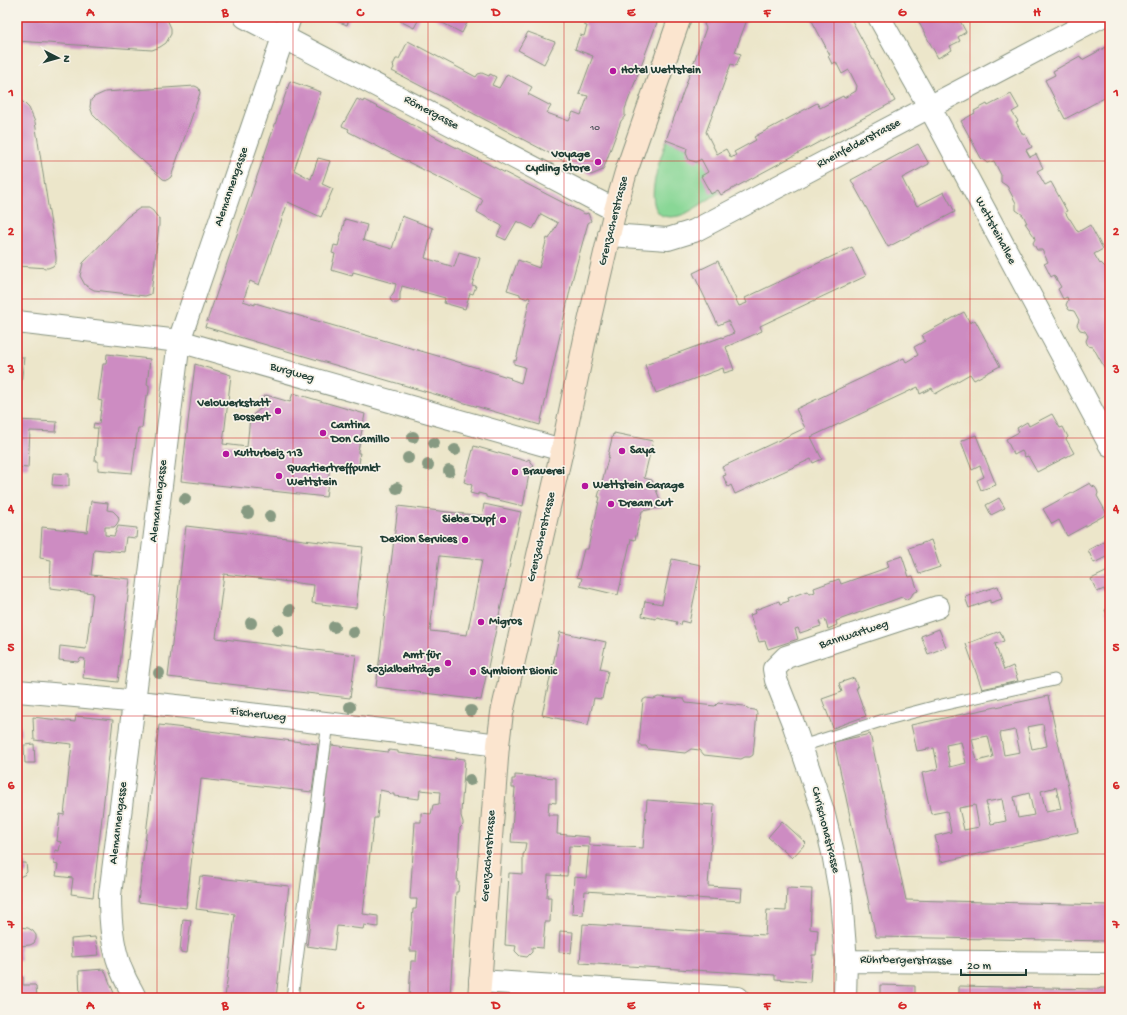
<svg xmlns="http://www.w3.org/2000/svg" width="1127" height="1015" viewBox="0 0 1127 1015" font-family="'Gochi Hand',sans-serif">
  <style>
    .green { fill: #89d796; stroke: #548a65 }
    .building { fill: #cd8cc2; fill-rule: evenodd }
    .lines { fill: none; stroke-linecap: round; stroke-linejoin: round }
    .lane-casing { stroke: #86927f; stroke-width: 13 }
    .street-casing { stroke: #86927f; stroke-width: 24 }
    .secondary-casing { stroke: #86927f; stroke-width: 24 }
    .lane { stroke: #fff; stroke-width: 11 }
    .street { stroke: #fff; stroke-width: 22 }
    .secondary { stroke: #fbe5cf; stroke-width: 22 }
    .tree { fill: #879a82 }
    .grid { fill: none; stroke: #d62828; stroke-width: 1; stroke-opacity: 0.55 }
    .poi-dot { fill: #b5179e; stroke: #f7f3e8; stroke-width: 1.5 }
    .labels { text-anchor: middle; dominant-baseline: central; stroke-width: 3.5; stroke-linejoin: round; paint-order: stroke }
    .number-label { font-size: 10px; fill: #4a5158 }
    .poi-label { font-size: 12px; font-weight: bold; fill: #1f3d34; stroke: #f7f3e8; text-anchor: start }
    .street-label { font-size: 12px; fill: #1f3d34; stroke: #f7f3e8 }
    .neatline { fill: none; stroke: #d62828; stroke-width: 1.5 }
    .grid-label { font-size: 13px; text-anchor: middle; font-weight: bold; fill: #d62828 }
  </style>
  <rect width="100%" height="100%" fill="#f7f3e8"/>
  <filter id="ink" filterUnits="userSpaceOnUse"><feTurbulence type="fractalNoise" baseFrequency=".025" numOctaves="2"/><feDisplacementMap in="SourceGraphic" scale="8" xChannelSelector="R" yChannelSelector="G"/><feConvolveMatrix kernelMatrix="1 2 1 2 8 2 1 2 1" color-interpolation-filters="sRGB"/></filter>
  <filter id="wash" filterUnits="userSpaceOnUse"><feTurbulence type="fractalNoise" baseFrequency=".012" numOctaves="4" result="noise"/><feDisplacementMap in="SourceGraphic" scale="16" xChannelSelector="R" yChannelSelector="G"/><feGaussianBlur stdDeviation="0.9" result="paint"/><feColorMatrix in="noise" values="0 0 0 0 0 0 0 0 0 0 0 0 0 0 0 0 0 1.4 0 .05"/><feComposite in="paint" operator="in"/></filter>
  <g filter="url(#wash)">
    <rect width="100%" height="100%" fill="#ece6ca"/>
    <path class="green" d="M 667,139 L 689,149 L 693,157 L 708,163 L 722,191 C 711,197 693,211 682,215 C 676,217 667,218 661,215 C 643,202 661,157 667,139 Z"/>
    <g id="blocks">
      <path class="building" d="M 17,17 L 166,17 L 171,28 L 171,34 L 166,43 L 160,47 L 152,50 L 17,41 Z
        M 326,17 L 350,17 L 347,25 Z
        M 402,17 L 420,17 L 414,28 L 400,21 Z
        M 431,17 L 470,17 L 462,33 Z
        M 587,17 L 610,17 L 616,19 L 617,17 L 659,17 L 625,109 L 625,116 L 621,121 L 603,170 L 591,175 L 392,71 L 394,68 L 393,65 L 396,59 L 399,59 L 408,41 L 476,77 L 478,74 L 482,73 L 489,76 L 490,74 L 496,77 L 492,85 L 499,88 L 507,74 L 532,87 L 528,94 L 551,106 L 547,113 L 569,121 L 573,112 L 581,115 L 588,96 L 579,94 L 593,56 L 575,49 L 580,35 L 584,36 L 587,26 L 584,25 Z
        M 710,17 L 748,17 L 735,52 L 741,54 L 736,66 L 731,64 L 706,132 L 717,154 L 726,149 L 731,158 L 736,155 L 734,152 L 756,140 L 754,137 L 817,103 L 820,108 L 843,96 L 844,98 L 856,91 L 857,86 L 849,70 L 842,74 L 836,62 L 832,64 L 828,56 L 830,55 L 810,17 L 850,17 L 895,101 L 721,195 L 718,190 L 711,194 L 701,176 L 708,172 L 701,159 L 696,162 L 689,160 L 686,153 L 687,148 L 666,140 L 706,28 L 704,24 L 706,20 Z
        M 916,17 L 965,17 L 966,18 L 960,21 L 966,32 L 958,37 L 960,41 L 950,46 L 952,50 L 938,58 Z
        M 528,32 L 555,42 L 544,64 L 518,50 Z
        M 1110,45 L 1110,95 L 1065,119 L 1045,80 L 1055,75 L 1053,71 L 1080,56 L 1082,60 Z
        M 290,81 L 321,92 L 294,170 L 311,179 L 318,158 L 330,161 L 322,184 L 333,189 L 321,217 L 288,202 L 259,285 L 250,281 L 243,301 L 255,305 L 255,303 L 438,356 L 511,378 L 510,379 L 521,383 L 525,367 L 514,364 L 514,360 L 516,361 L 530,298 L 528,297 L 527,299 L 520,296 L 520,294 L 507,290 L 518,260 L 539,268 L 547,238 L 549,239 L 558,223 L 541,214 L 533,229 L 517,221 L 506,240 L 497,236 L 502,226 L 477,212 L 483,200 L 349,132 L 348,131 L 349,129 L 342,126 L 357,99 L 363,102 L 364,100 L 585,214 L 588,213 L 591,221 L 588,223 L 573,277 L 540,425 L 205,327 Z
        M 195,86 L 199,88 L 200,93 L 171,177 L 167,180 L 163,179 L 99,121 L 93,115 L 90,107 L 91,100 L 94,97 L 105,92 Z
        M 1011,94 L 1019,108 L 1012,112 L 1018,121 L 1016,122 L 1023,135 L 1025,134 L 1032,147 L 1026,150 L 1030,157 L 1036,154 L 1043,168 L 1037,171 L 1045,185 L 1051,182 L 1067,211 L 1065,212 L 1069,219 L 1070,219 L 1078,232 L 1090,225 L 1103,249 L 1094,254 L 1100,264 L 1101,263 L 1107,269 L 1108,275 L 1110,278 L 1110,290 L 1105,293 L 1110,302 L 1110,382 L 1108,382 L 1105,375 L 1107,372 L 1093,347 L 1088,346 L 1086,341 L 1088,336 L 1085,331 L 1080,330 L 1077,325 L 1079,320 L 1074,311 L 1069,310 L 1066,305 L 1068,300 L 1067,297 L 1063,299 L 1058,289 L 1061,287 L 1054,275 L 1051,277 L 1045,265 L 1044,264 L 1048,262 L 1042,250 L 1037,250 L 1033,243 L 1035,239 L 1034,236 L 1025,223 L 1027,223 L 1023,215 L 1016,210 L 1016,203 L 1007,186 L 1001,182 L 1001,175 L 994,161 L 987,163 L 981,158 L 961,121 L 975,113 L 974,111 L 987,104 L 988,106 Z
        M 17,99 L 23,102 L 29,108 L 35,122 L 56,257 L 56,262 L 53,266 L 48,268 L 17,266 Z
        M 918,144 L 929,164 L 902,178 L 909,192 L 917,206 L 944,192 L 955,212 L 888,247 L 851,180 Z
        M 140,208 L 149,208 L 153,211 L 159,219 L 159,225 L 151,294 L 145,296 L 94,290 L 85,285 L 80,276 L 83,263 L 127,217 Z
        M 402,216 L 433,228 L 425,258 L 454,267 L 459,252 L 480,258 L 472,285 L 476,286 L 473,294 L 470,293 L 465,309 L 444,303 L 445,298 L 402,286 L 400,294 L 400,301 L 397,303 L 394,303 L 391,301 L 390,298 L 394,292 L 396,284 L 353,272 L 352,276 L 331,270 L 335,254 L 332,253 L 334,245 L 338,246 L 345,219 L 367,225 L 363,240 L 392,249 Z
        M 852,247 L 866,276 L 760,326 L 762,331 L 726,347 L 734,370 L 724,373 L 723,368 L 656,393 L 645,365 L 722,337 L 722,338 L 734,333 L 728,321 L 718,325 L 693,273 L 718,261 L 739,306 L 747,303 L 745,298 Z
        M 964,312 L 970,323 L 975,320 L 1000,366 L 974,380 L 970,374 L 935,394 L 932,388 L 920,394 L 918,387 L 811,437 L 822,459 L 813,463 L 811,459 L 735,494 L 731,485 L 728,487 L 723,476 L 726,475 L 722,467 L 805,428 L 796,409 L 904,358 L 906,362 L 918,355 L 914,347 L 925,341 L 922,335 Z
        M 107,354 L 150,359 L 147,385 L 149,385 L 149,391 L 148,396 L 146,396 L 142,428 L 138,428 L 132,473 L 98,470 L 98,461 L 95,461 L 98,428 L 93,428 L 94,423 L 99,424 L 102,401 L 98,400 L 103,364 L 106,364 Z
        M 17,357 L 24,357 L 18,415 L 17,415 Z
        M 195,364 L 231,375 L 223,444 L 247,447 L 250,417 L 263,407 L 260,402 L 262,398 L 266,395 L 290,402 L 293,393 L 365,414 L 358,451 L 358,453 L 360,453 L 359,458 L 360,458 L 358,469 L 354,469 L 351,468 L 350,471 L 337,469 L 337,467 L 330,466 L 326,497 L 181,481 Z
        M 1052,414 L 1060,428 L 1063,427 L 1068,437 L 1066,439 L 1074,453 L 1037,472 L 1028,456 L 1025,457 L 1022,451 L 1014,455 L 1006,439 L 1019,432 L 1017,428 L 1027,422 L 1029,426 Z
        M 17,420 L 57,422 L 56,432 L 30,431 L 28,468 L 17,467 Z
        M 614,433 L 653,441 L 644,478 L 652,480 L 663,507 L 642,511 L 635,540 L 631,539 L 618,595 L 580,586 L 582,578 L 577,577 L 584,549 L 588,549 L 594,519 L 595,519 L 600,497 L 598,497 L 609,455 L 608,455 L 613,434 L 614,435 Z
        M 976,435 L 996,485 L 981,490 L 977,480 L 984,477 L 980,466 L 972,470 L 961,441 Z
        M 474,446 L 526,461 L 529,459 L 534,466 L 530,469 L 523,506 L 486,497 L 486,495 L 478,493 L 478,495 L 470,493 L 472,485 L 464,482 Z
        M 53,473 L 69,474 L 69,486 L 52,485 Z
        M 1090,483 L 1092,486 L 1095,487 L 1097,490 L 1098,493 L 1097,496 L 1107,514 L 1067,536 L 1059,520 L 1052,524 L 1043,509 Z
        M 17,492 L 19,493 L 18,503 L 17,503 Z
        M 999,498 L 1005,508 L 991,515 L 986,505 Z
        M 91,501 L 108,503 L 107,510 L 113,511 L 118,516 L 119,520 L 117,524 L 114,527 L 105,527 L 105,535 L 114,536 L 118,526 L 137,528 L 136,538 L 126,537 L 124,552 L 94,549 L 91,575 L 130,579 L 118,682 L 83,678 L 85,659 L 81,658 L 78,662 L 59,660 L 60,646 L 86,649 L 93,593 L 50,588 L 51,560 L 40,558 L 42,527 L 87,532 Z
        M 484,504 L 521,512 L 481,700 L 376,687 L 398,506 L 482,516 ZM 439,556 L 482,560 L 467,635 L 430,631 Z
        M 186,526 L 363,547 L 356,608 L 312,603 L 314,585 L 224,574 L 216,638 L 356,655 L 350,698 L 168,677 Z
        M 931,540 L 940,567 L 919,574 L 909,548 Z
        M 1107,540 L 1110,546 L 1110,555 L 1094,563 L 1088,550 Z
        M 902,556 L 909,577 L 913,576 L 918,591 L 913,593 L 911,597 L 906,599 L 902,597 L 836,621 L 837,625 L 828,629 L 825,619 L 819,621 L 821,626 L 800,633 L 798,628 L 795,629 L 798,639 L 768,649 L 765,641 L 759,642 L 750,615 L 756,613 L 755,610 L 779,601 L 780,604 L 789,601 L 788,598 L 807,591 L 809,594 L 815,592 L 814,588 L 839,579 L 841,584 L 889,567 L 887,561 Z
        M 672,559 L 701,565 L 689,623 L 682,621 L 681,625 L 676,624 L 677,622 L 657,617 L 656,619 L 642,616 L 645,601 L 662,604 Z
        M 1110,570 L 1110,602 L 1104,589 L 1097,592 L 1091,579 Z
        M 998,586 L 1002,599 L 990,603 L 990,600 L 969,608 L 965,597 Z
        M 1110,608 L 1110,621 L 1105,610 Z
        M 939,629 L 946,647 L 928,654 L 921,636 Z
        M 1000,631 L 1004,641 L 995,644 L 1004,670 L 1013,666 L 1018,681 L 982,689 L 966,644 Z
        M 560,632 L 606,642 L 600,669 L 608,671 L 602,699 L 594,698 L 588,725 L 542,715 Z
        M 854,678 L 858,688 L 856,688 L 866,716 L 833,728 L 822,699 L 842,692 L 839,683 Z
        M 1048,696 L 1078,832 L 941,862 L 935,836 L 951,832 L 947,811 L 931,814 L 922,773 L 938,769 L 934,748 L 917,751 L 911,725 ZM 1043,724 L 1047,746 L 1032,749 L 1027,727 ZM 1015,730 L 1020,752 L 1004,755 L 1000,733 ZM 988,736 L 993,757 L 977,761 L 972,739 ZM 961,742 L 966,763 L 950,767 L 946,745 ZM 1056,787 L 1061,809 L 1046,812 L 1041,791 ZM 1029,793 L 1034,815 L 1018,818 L 1014,797 ZM 1002,799 L 1006,821 L 991,824 L 986,802 ZM 975,805 L 979,827 L 964,830 L 959,808 Z
        M 658,697 L 684,699 L 686,703 L 715,706 L 718,703 L 744,706 L 747,709 L 755,710 L 757,713 L 753,755 L 750,757 L 745,757 L 741,759 L 704,755 L 700,750 L 691,749 L 685,753 L 648,749 L 646,746 L 641,746 L 639,743 L 643,700 L 646,698 L 654,699 Z
        M 76,716 L 113,720 L 93,897 L 71,894 L 73,878 L 56,876 L 58,865 L 54,864 L 55,850 L 59,851 L 61,842 L 57,841 L 60,814 L 64,815 L 72,744 L 34,740 L 33,717 L 75,722 Z
        M 17,725 L 20,725 L 21,735 L 17,735 Z
        M 159,725 L 318,744 L 312,792 L 201,779 L 186,908 L 138,902 Z
        M 870,734 L 906,900 L 1110,905 L 1110,941 L 876,937 L 834,742 Z
        M 34,744 L 35,763 L 25,763 L 24,745 Z
        M 331,745 L 388,752 L 389,750 L 398,751 L 398,753 L 455,760 L 455,758 L 465,759 L 461,812 L 461,816 L 463,822 L 463,825 L 460,828 L 457,882 L 459,882 L 458,892 L 456,892 L 450,998 L 409,998 L 411,961 L 416,961 L 417,951 L 410,951 L 413,909 L 416,909 L 417,899 L 410,899 L 415,822 L 421,822 L 421,813 L 431,814 L 433,805 L 439,804 L 440,792 L 420,790 L 419,799 L 394,796 L 394,794 L 391,794 L 389,792 L 380,790 L 377,818 L 374,818 L 363,914 L 378,916 L 378,927 L 364,925 L 363,929 L 337,926 L 334,950 L 307,946 Z
        M 515,775 L 556,778 L 556,803 L 549,802 L 548,815 L 558,815 L 557,834 L 589,837 L 589,845 L 643,848 L 647,800 L 714,805 L 708,886 L 742,888 L 741,901 L 585,891 L 583,915 L 572,914 L 574,877 L 586,878 L 589,847 L 569,846 L 567,876 L 548,875 L 547,897 L 551,897 L 550,922 L 545,922 L 543,948 L 532,947 L 532,952 L 527,957 L 520,956 L 515,951 L 516,946 L 505,945 L 509,873 L 523,874 L 523,854 L 524,854 L 526,843 L 511,842 L 515,788 L 512,788 L 512,779 L 515,779 Z
        M 782,821 L 806,843 L 792,858 L 768,837 Z
        M 17,863 L 26,863 L 27,872 L 24,875 L 19,877 L 20,903 L 17,903 Z
        M 200,876 L 289,886 L 276,998 L 225,998 L 235,914 L 196,909 Z
        M 787,888 L 812,889 L 810,929 L 818,930 L 816,955 L 812,955 L 810,982 L 775,979 L 775,975 L 580,963 L 583,924 L 765,935 L 767,910 L 786,911 Z
        M 183,919 L 191,920 L 187,953 L 180,952 Z
        M 19,927 L 28,928 L 33,931 L 36,935 L 36,939 L 34,943 L 30,945 L 20,946 L 21,961 L 17,961 L 17,928 Z
        M 560,931 L 573,932 L 571,953 L 559,952 Z
        M 95,937 L 99,955 L 72,957 L 71,939 Z
        M 104,969 L 116,998 L 80,998 L 79,971 Z
        M 17,976 L 23,977 L 23,985 L 35,985 L 36,986 L 37,998 L 17,998 Z
        M 880,985 L 915,986 L 915,998 L 880,998 Z
        M 959,986 L 1092,989 L 1099,989 L 1100,988 L 1107,988 L 1110,990 L 1110,998 L 959,998 Z"/>
    </g>
  </g>
  <g filter="url(#ink)">
    <use href="#blocks" fill-opacity="0" stroke="#86927f" stroke-width="1"/>
    <g class="lines">
      <g class="lane-casing">
        <path id="lane" d="M 802,746 L 884,720 L 937,706 L 1054,680
          M 292,998 L 328,723"/>
      </g>
      <g class="street-casing">
        <path id="street" d="M 245,17 L 615,210
          M 879,17 L 929,106 L 1110,445
          M 609,235 L 668,239 L 694,231 L 1100,17
          M 17,322 L 179,341 L 562,450
          M 17,691 C 178,704 338,724 498,745
          M 846,961 L 1110,963
          M 480,981 L 738,998
          M 135,998 C 132,990 127,984 124,976 C 112,951 110,922 110,895 L 179,341 L 290,17
          M 845,998 L 846,961 L 841,898 L 833,853 L 823,811 L 793,723 L 776,680 L 774,669 L 786,657 L 938,607"/>
      </g>
      <g class="secondary-casing">
        <path id="secondary" d="M 479,998 L 498,745 L 502,713 L 562,450 L 585,339 L 615,210 L 626,172 L 680,17"/>
      </g>
      <use href="#lane" class="lane"/>
      <use href="#street" class="street"/>
      <use href="#secondary" class="secondary"/>
    </g>
    <g class="tree">
      <circle cx="413" cy="437" r="6"/>
      <circle cx="434" cy="443" r="6"/>
      <circle cx="455" cy="450" r="6"/>
      <circle cx="408" cy="458" r="6"/>
      <circle cx="428" cy="465" r="6"/>
      <circle cx="449" cy="471" r="6"/>
      <circle cx="397" cy="488" r="6"/>
      <circle cx="185" cy="499" r="6"/>
      <circle cx="248" cy="513" r="6"/>
      <circle cx="270" cy="516" r="6"/>
      <circle cx="290" cy="610" r="6"/>
      <circle cx="251" cy="623" r="6"/>
      <circle cx="334" cy="627" r="6"/>
      <circle cx="278" cy="630" r="6"/>
      <circle cx="353" cy="632" r="6"/>
      <circle cx="159" cy="673" r="6"/>
      <circle cx="350" cy="707" r="6"/>
      <circle cx="471" cy="711" r="6"/>
      <circle cx="470" cy="780" r="6"/>
    </g>
  </g>
  <path class="grid" d="M 157,17 L 157,998M 293,17 L 293,998M 428,17 L 428,998M 564,17 L 564,998M 699,17 L 699,998M 834,17 L 834,998M 970,17 L 970,998M 17,161 L 1110,161M 17,299 L 1110,299M 17,438 L 1110,438M 17,577 L 1110,577M 17,716 L 1110,716M 17,854 L 1110,854"/>
  <g class="poi-dot">
    <circle cx="613" cy="71" r="4"/>
    <circle cx="598" cy="162" r="4"/>
    <circle cx="278" cy="411" r="4"/>
    <circle cx="323" cy="433" r="4"/>
    <circle cx="622" cy="451" r="4"/>
    <circle cx="226" cy="454" r="4"/>
    <circle cx="515" cy="472" r="4"/>
    <circle cx="279" cy="476" r="4"/>
    <circle cx="585" cy="486" r="4"/>
    <circle cx="611" cy="504" r="4"/>
    <circle cx="503" cy="520" r="4"/>
    <circle cx="465" cy="540" r="4"/>
    <circle cx="481" cy="622" r="4"/>
    <circle cx="448" cy="663" r="4"/>
    <circle cx="473" cy="672" r="4"/>
  </g>
  <g class="labels">
    <g class="number-label">
      <text x="595" y="128">10</text>
    </g>
    <g class="poi-label">
      <text x="621" y="71">Hotel Wettstein</text>
      <text x="590" y="155" text-anchor="end">Voyage<tspan x="590" dy="14">Cycling Store</tspan></text>
      <text x="270" y="404" text-anchor="end">Velowerkstatt<tspan x="270" dy="14">Bossert</tspan></text>
      <text x="331" y="426">Cantina<tspan x="331" dy="14">Don Camillo</tspan></text>
      <text x="630" y="451">Saya</text>
      <text x="234" y="454">Kulturbeiz 113</text>
      <text x="287" y="469">Quartiertreffpunkt<tspan x="287" dy="14">Wettstein</tspan></text>
      <text x="523" y="472">Brauerei</text>
      <text x="593" y="486">Wettstein Garage</text>
      <text x="619" y="504">Dream Cut</text>
      <text x="495" y="520" text-anchor="end">Siebe Dupf</text>
      <text x="457" y="540" text-anchor="end">Dexion Services</text>
      <text x="489" y="622">Migros</text>
      <text x="440" y="656" text-anchor="end">Amt für<tspan x="440" dy="14">Sozialbeiträge</tspan></text>
      <text x="481" y="672">Symbiont Bionic</text>
    </g>
    <g class="street-label">
      <text transform="translate(431 113) rotate(28)">Römergasse</text>
      <text transform="translate(859 144) rotate(-28)">Rheinfelderstrasse</text>
      <text transform="translate(232 187) rotate(-71)">Alemannengasse</text>
      <text transform="translate(614 221) rotate(-76)">Grenzacherstrasse</text>
      <text transform="translate(995 231) rotate(62)">Wettsteinallee</text>
      <text transform="translate(292 373) rotate(16)">Burgweg</text>
      <text transform="translate(159 501) rotate(-83)">Alemannengasse</text>
      <text transform="translate(542 537) rotate(-77)">Grenzacherstrasse</text>
      <text transform="translate(854 635) rotate(-18)">Bannwartweg</text>
      <text transform="translate(258 715) rotate(7)">Fischerweg</text>
      <text transform="translate(119 823) rotate(-83)">Alemannengasse</text>
      <text transform="translate(825 830) rotate(76)">Chrischonastrasse</text>
      <text transform="translate(489 856) rotate(-86)">Grenzacherstrasse</text>
      <text transform="translate(906 961) rotate(1)">Rührbergerstrasse</text>
    </g>
  </g>
  <rect width="1127" height="1015" fill="none" stroke="#f7f3e8" stroke-width="44"/>
  <g transform="translate(58 58) rotate(96)" stroke="#f7f3e8" stroke-width="3" paint-order="stroke">
  <path d="M0-3L7 15L0 10L-7 15Z" fill="#1f3d34"/>
  <text y="-6" font-size="11" font-weight="bold" text-anchor="middle" fill="#1f3d34">N</text>
  </g>
  <path d="M961 969v6h65v-6" fill="none" stroke="#1f3d34" stroke-width="2"/>
  <text x="967" y="969" font-size="12" fill="#1f3d34" stroke="#f7f3e8" stroke-width="3" paint-order="stroke">20 m</text>
  <rect x="22" y="22" width="1083" height="971" class="neatline"/>
  <g class="grid-label">
    <text x="90" y="16">A</text>
    <text x="225" y="16">B</text>
    <text x="360" y="16">C</text>
    <text x="496" y="16">D</text>
    <text x="631" y="16">E</text>
    <text x="767" y="16">F</text>
    <text x="902" y="16">G</text>
    <text x="1037" y="16">H</text>
    <text x="11" y="96">1</text>
    <text x="1116" y="96">1</text>
    <text x="11" y="235">2</text>
    <text x="1116" y="235">2</text>
    <text x="11" y="373">3</text>
    <text x="1116" y="373">3</text>
    <text x="11" y="512">4</text>
    <text x="1116" y="512">4</text>
    <text x="11" y="651">5</text>
    <text x="1116" y="651">5</text>
    <text x="11" y="789">6</text>
    <text x="1116" y="789">6</text>
    <text x="11" y="928">7</text>
    <text x="1116" y="928">7</text>
    <text x="90" y="1009">A</text>
    <text x="225" y="1009">B</text>
    <text x="360" y="1009">C</text>
    <text x="496" y="1009">D</text>
    <text x="631" y="1009">E</text>
    <text x="767" y="1009">F</text>
    <text x="902" y="1009">G</text>
    <text x="1037" y="1009">H</text>
  </g>
</svg>
